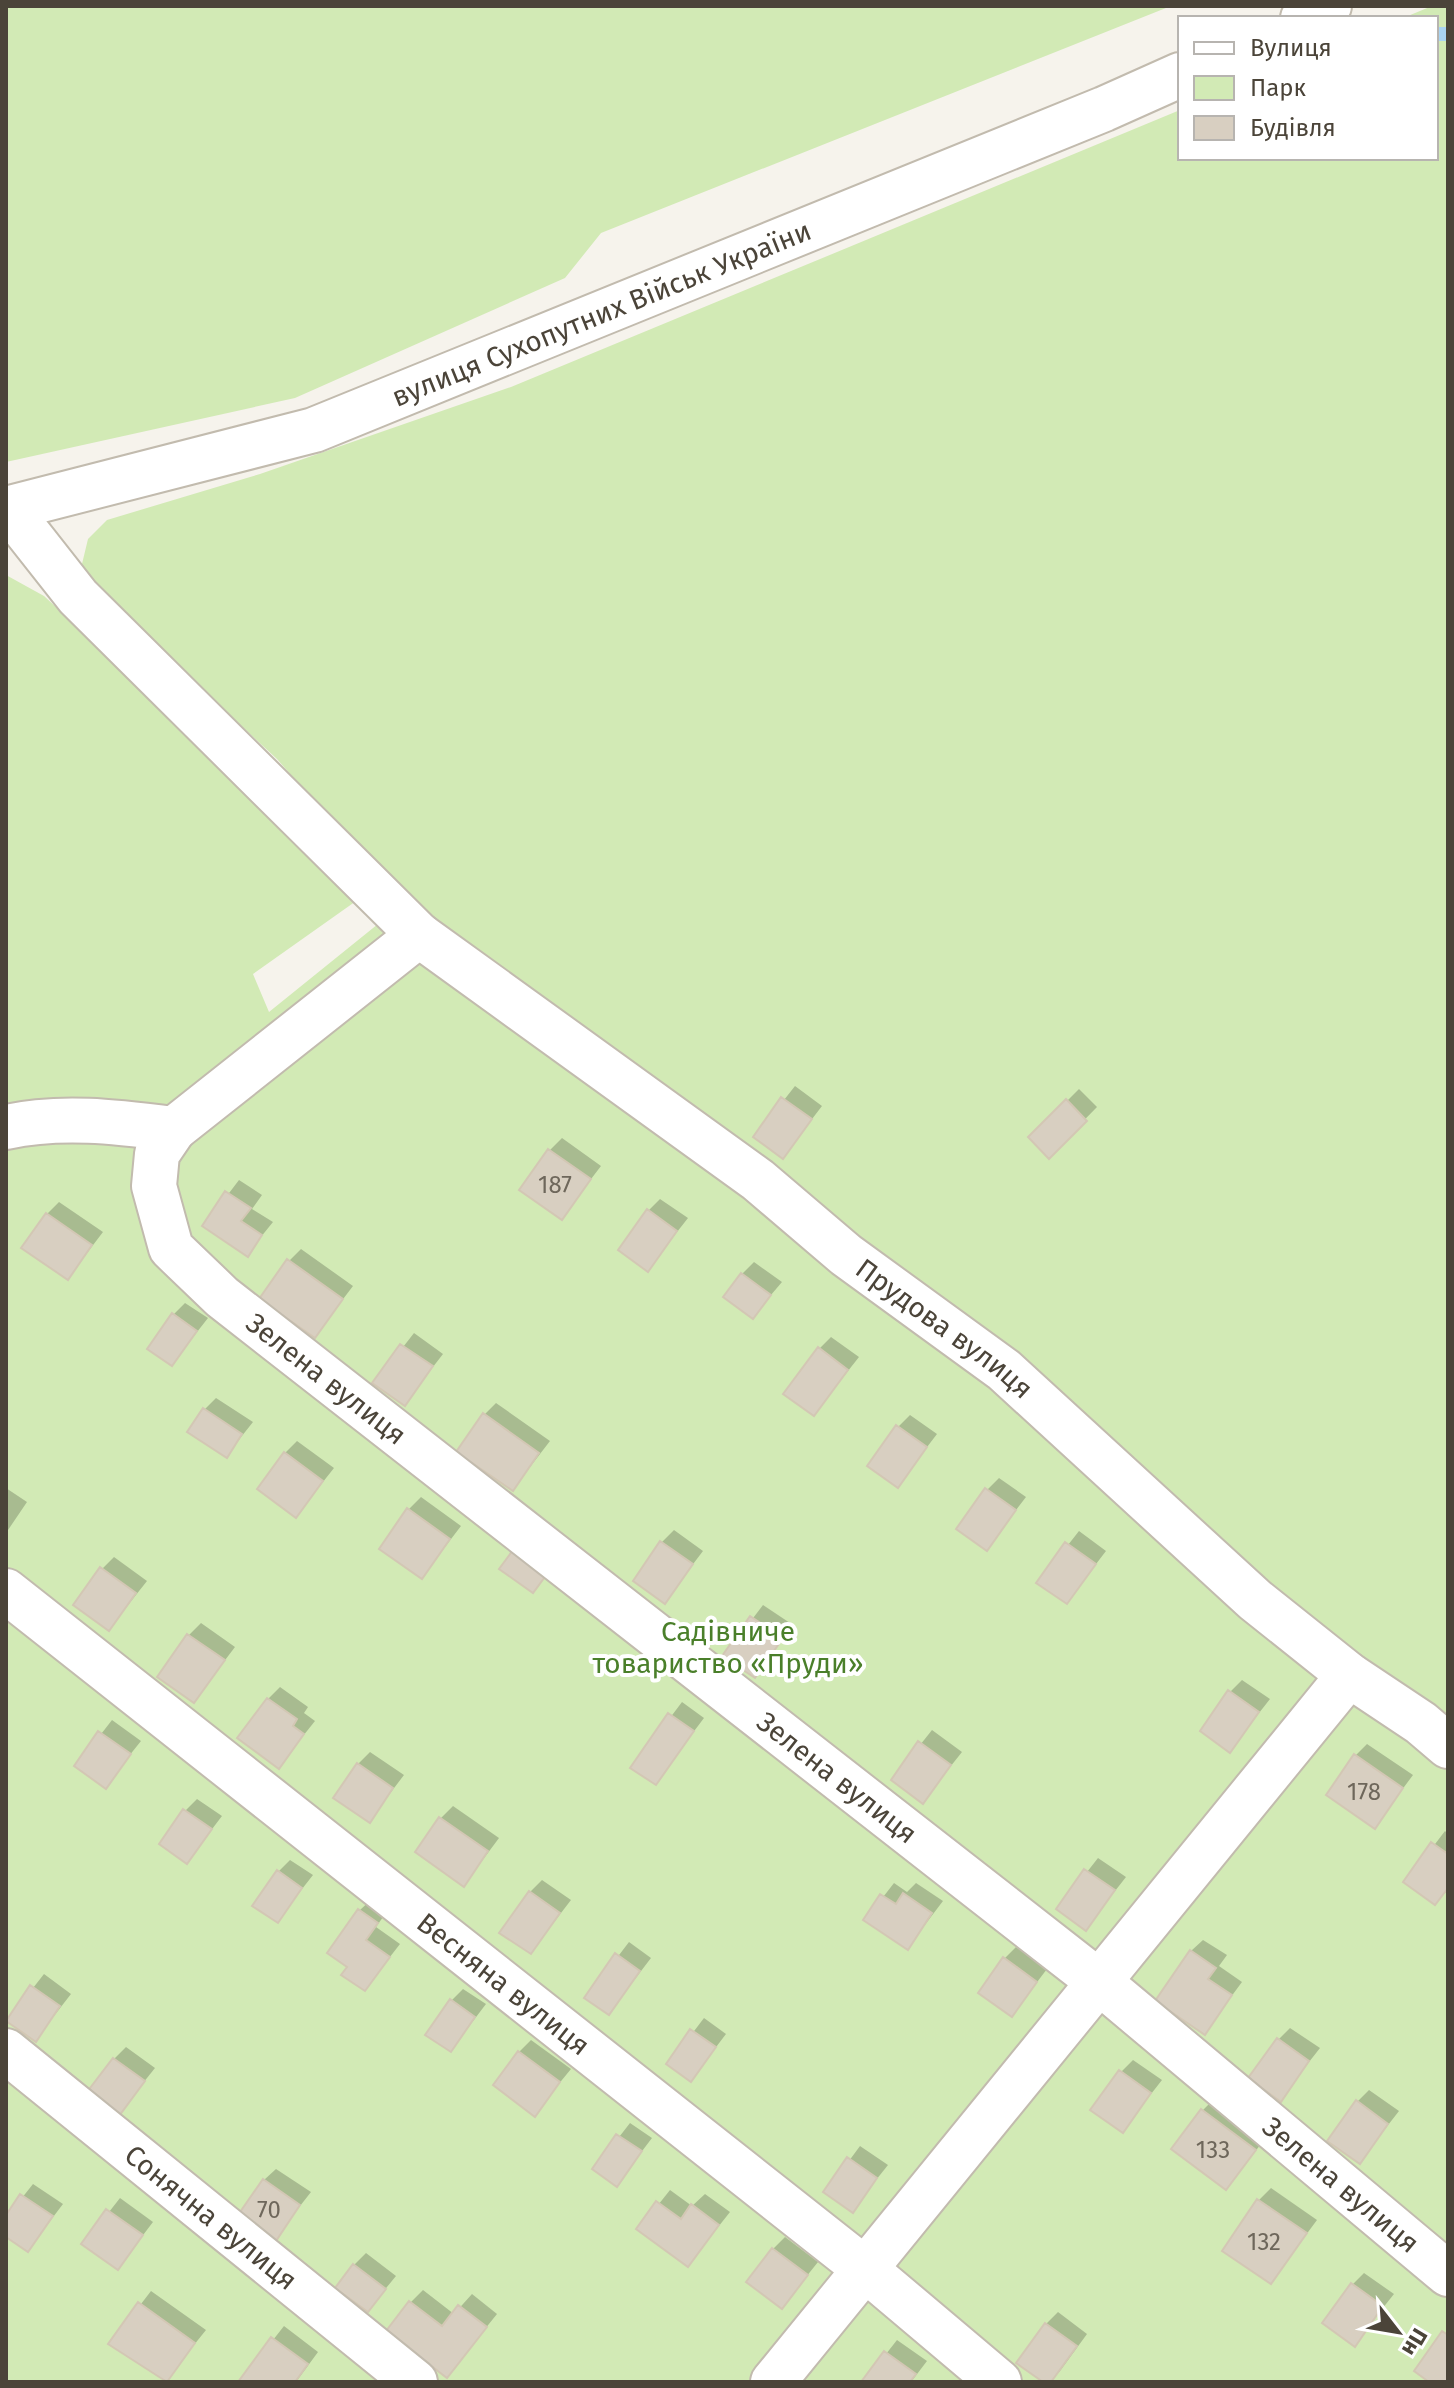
<svg xmlns="http://www.w3.org/2000/svg" width="1454" height="2388" viewBox="0 0 1454 2388" font-family="'Fira Sans',sans-serif">
  <style>
    .green { fill: #d2eab5 }
    .shadow { fill: #0003 }
    .lines { fill: none; stroke-linecap: round; stroke-linejoin: round }
    .stream { stroke: #a9d4f2; stroke-width: 14 }
    .building { fill: #d8cfc1; stroke: #d3c7b4; stroke-width: 2 }
    .minor-casing { stroke: #c2bbae; stroke-width: 48 }
    .minor { stroke: #fff; stroke-width: 44 }
    .labels { text-anchor: middle; dominant-baseline: central; stroke-width: 8; stroke-linejoin: round; paint-order: stroke }
    .number-label { font-size: 24px; fill: #6e675b }
    .street-label { font-size: 28px; fill: #4b4439; stroke: #fff }
    .park-label { font-size: 28px; fill: #4a7f2a; stroke: #fff }
  </style>
  <rect width="100%" height="100%" fill="#f6f3ec"/>
  <path class="green" d="M 6,6 L 1171,6 L 601,233 L 565,278 L 295,398 L 6,462 Z
    M 1432,6 L 1448,6 L 1448,2382 L 6,2382 L 6,575 L 44,596 L 366,894 L 253,974 L 269,1012 L 378,924 L 377,873 L 277,759 L 92,588 L 82,564 L 88,539 L 107,520 L 260,474 L 511,387 L 1180,110 L 1180,158 L 1436,158 L 1436,18 L 1403,18 Z"/>
  <path class="shadow" d="M 795,1086 L 822,1106 L 783,1157 L 755,1137 Z
    M 1079,1089 L 1097,1107 L 1049,1156 L 1031,1137 Z
    M 562,1138 L 601,1166 L 562,1217 L 550,1150 Z
    M 239,1180 L 262,1195 L 252,1209 L 273,1222 L 247,1254 L 204,1226 Z
    M 660,1199 L 688,1218 L 648,1269 L 648,1211 Z
    M 59,1202 L 103,1232 L 68,1278 L 47,1214 Z
    M 301,1249 L 353,1286 L 315,1336 L 289,1261 Z
    M 754,1262 L 782,1282 L 753,1316 L 742,1274 Z
    M 185,1303 L 208,1318 L 172,1364 L 173,1315 Z
    M 414,1333 L 443,1354 L 405,1403 L 375,1383 Z
    M 831,1337 L 859,1357 L 814,1414 L 819,1349 Z
    M 216,1398 L 253,1422 L 226,1456 L 204,1410 Z
    M 496,1403 L 550,1441 L 513,1489 L 484,1415 Z
    M 910,1415 L 937,1434 L 898,1485 L 898,1427 Z
    M 297,1441 L 334,1468 L 296,1516 L 285,1453 Z
    M 999,1478 L 1026,1497 L 987,1548 L 987,1490 Z
    M 6,1488 L 27,1502 L 6,1533 Z
    M 421,1497 L 461,1526 L 422,1577 L 409,1509 Z
    M 674,1530 L 703,1551 L 665,1601 L 662,1542 Z
    M 1079,1531 L 1106,1551 L 1067,1602 L 1039,1582 Z
    M 114,1557 L 147,1581 L 109,1629 L 102,1569 Z
    M 763,1605 L 793,1625 L 755,1676 L 725,1655 Z
    M 201,1623 L 235,1647 L 194,1701 L 189,1635 Z
    M 1242,1680 L 1270,1699 L 1230,1750 L 1230,1692 Z
    M 280,1687 L 308,1707 L 304,1713 L 315,1721 L 279,1766 L 268,1699 Z
    M 682,1702 L 704,1718 L 655,1783 L 633,1767 Z
    M 112,1720 L 141,1741 L 105,1786 L 77,1765 Z
    M 932,1730 L 962,1752 L 923,1801 L 893,1779 Z
    M 1367,1744 L 1413,1775 L 1375,1826 L 1355,1756 Z
    M 370,1752 L 404,1775 L 369,1821 L 358,1764 Z
    M 197,1799 L 222,1816 L 187,1862 L 185,1811 Z
    M 453,1806 L 499,1838 L 464,1885 L 441,1818 Z
    M 1445,1831 L 1448,1834 L 1448,1890 L 1435,1903 L 1406,1882 Z
    M 1098,1858 L 1126,1877 L 1086,1928 L 1058,1909 Z
    M 290,1860 L 313,1875 L 277,1921 L 278,1872 Z
    M 542,1880 L 571,1900 L 531,1952 L 530,1892 Z
    M 894,1883 L 907,1892 L 916,1883 L 943,1901 L 908,1947 L 866,1919 Z
    M 372,1899 L 388,1910 L 376,1927 L 400,1944 L 365,1989 L 350,1966 L 360,1910 Z
    M 1203,1940 L 1227,1955 L 1219,1966 L 1242,1982 L 1205,2032 L 1191,1951 Z
    M 629,1942 L 651,1958 L 609,2013 L 587,1997 Z
    M 1016,1947 L 1047,1969 L 1012,2015 L 1004,1959 Z
    M 44,1974 L 71,1994 L 36,2039 L 8,2020 Z
    M 463,1989 L 486,2004 L 451,2050 L 451,2001 Z
    M 704,2018 L 726,2034 L 691,2080 L 669,2064 Z
    M 1290,2028 L 1320,2048 L 1280,2099 L 1278,2040 Z
    M 531,2040 L 571,2069 L 534,2114 L 519,2052 Z
    M 126,2047 L 155,2068 L 119,2113 L 114,2059 Z
    M 1133,2060 L 1162,2080 L 1122,2131 L 1121,2072 Z
    M 1369,2090 L 1399,2111 L 1360,2161 L 1357,2102 Z
    M 1214,2099 L 1266,2138 L 1226,2187 L 1202,2111 Z
    M 630,2123 L 652,2138 L 617,2184 L 595,2168 Z
    M 860,2146 L 888,2165 L 852,2210 L 826,2192 Z
    M 276,2169 L 311,2192 L 275,2238 L 264,2180 Z
    M 33,2184 L 63,2204 L 28,2250 L 6,2234 L 6,2218 Z
    M 1271,2188 L 1317,2220 L 1271,2282 L 1259,2200 Z
    M 670,2190 L 692,2206 L 705,2194 L 730,2212 L 688,2265 L 639,2229 Z
    M 120,2198 L 153,2222 L 118,2268 L 84,2244 Z
    M 785,2237 L 818,2262 L 782,2307 L 773,2249 Z
    M 366,2253 L 396,2276 L 368,2310 L 354,2265 Z
    M 1364,2273 L 1394,2294 L 1354,2344 L 1352,2285 Z
    M 423,2290 L 454,2314 L 472,2294 L 497,2314 L 447,2376 L 411,2302 Z
    M 151,2291 L 206,2330 L 165,2381 L 111,2343 Z
    M 1058,2312 L 1087,2334 L 1060,2371 L 1046,2382 L 1046,2324 Z
    M 284,2326 L 318,2352 L 296,2382 L 240,2382 Z
    M 897,2340 L 927,2361 L 911,2382 L 864,2382 Z"/>
  <g class="lines">
    <path class="stream" d="M 1436,34 L 1448,34"/>
  </g>
  <path class="building" d="M 781,1097 L 812,1119 L 783,1159 L 753,1137 Z
    M 1066,1099 L 1087,1121 L 1049,1159 L 1028,1137 Z
    M 548,1149 L 591,1179 L 562,1220 L 519,1190 Z
    M 225,1191 L 251,1208 L 241,1221 L 262,1235 L 248,1257 L 202,1226 Z
    M 647,1209 L 677,1231 L 648,1272 L 618,1250 Z
    M 46,1213 L 92,1245 L 68,1280 L 21,1248 Z
    M 287,1259 L 343,1299 L 315,1338 L 259,1299 Z
    M 741,1273 L 771,1295 L 753,1319 L 723,1297 Z
    M 172,1313 L 197,1331 L 172,1366 L 147,1349 Z
    M 400,1344 L 433,1366 L 405,1406 L 372,1383 Z
    M 818,1347 L 848,1370 L 814,1416 L 783,1394 Z
    M 203,1408 L 242,1434 L 227,1458 L 187,1432 Z
    M 483,1413 L 539,1453 L 513,1491 L 456,1452 Z
    M 896,1425 L 927,1447 L 898,1488 L 867,1466 Z
    M 284,1452 L 323,1481 L 296,1518 L 257,1489 Z
    M 985,1488 L 1016,1510 L 987,1551 L 956,1529 Z
    M 407,1508 L 450,1539 L 422,1579 L 379,1549 Z
    M 660,1541 L 693,1564 L 665,1604 L 633,1581 Z
    M 1065,1542 L 1096,1564 L 1067,1604 L 1036,1583 Z
    M 513,1550 L 547,1574 L 533,1593 L 499,1569 Z
    M 100,1567 L 136,1593 L 109,1631 L 73,1605 Z
    M 750,1616 L 783,1638 L 755,1678 L 722,1656 Z
    M 187,1634 L 225,1660 L 194,1703 L 157,1677 Z
    M 1228,1690 L 1259,1712 L 1230,1753 L 1200,1731 Z
    M 267,1698 L 297,1719 L 293,1726 L 304,1734 L 279,1769 L 237,1738 Z
    M 668,1713 L 694,1731 L 656,1785 L 630,1768 Z
    M 98,1731 L 131,1754 L 106,1789 L 74,1766 Z
    M 918,1741 L 951,1765 L 923,1804 L 891,1780 Z
    M 1354,1754 L 1403,1788 L 1375,1829 L 1326,1795 Z
    M 357,1763 L 393,1788 L 370,1823 L 333,1798 Z
    M 183,1809 L 212,1829 L 187,1864 L 159,1844 Z
    M 439,1817 L 488,1851 L 464,1887 L 415,1852 Z
    M 1431,1842 L 1448,1854 L 1448,1888 L 1435,1905 L 1403,1882 Z
    M 1084,1869 L 1115,1890 L 1086,1931 L 1056,1909 Z
    M 277,1870 L 302,1888 L 278,1923 L 252,1906 Z
    M 529,1891 L 560,1913 L 531,1954 L 499,1933 Z
    M 903,1893 L 932,1913 L 908,1950 L 863,1920 L 880,1894 L 896,1904 Z
    M 358,1909 L 378,1923 L 366,1940 L 390,1957 L 365,1991 L 341,1975 L 347,1967 L 327,1953 Z
    M 1190,1950 L 1216,1968 L 1208,1979 L 1232,1995 L 1205,2035 L 1155,2001 Z
    M 615,1953 L 640,1971 L 609,2015 L 584,1998 Z
    M 1003,1957 L 1037,1982 L 1012,2017 L 978,1993 Z
    M 30,1985 L 60,2006 L 36,2042 L 6,2021 Z
    M 450,1999 L 475,2017 L 451,2052 L 425,2035 Z
    M 690,2029 L 716,2047 L 691,2082 L 666,2064 Z
    M 1277,2038 L 1309,2061 L 1281,2102 L 1248,2078 Z
    M 518,2051 L 560,2082 L 535,2117 L 493,2085 Z
    M 113,2058 L 145,2081 L 119,2116 L 87,2092 Z
    M 1119,2070 L 1151,2093 L 1123,2133 L 1090,2110 Z
    M 1356,2100 L 1388,2124 L 1360,2164 L 1327,2141 Z
    M 1201,2109 L 1256,2150 L 1226,2190 L 1171,2149 Z
    M 616,2134 L 642,2151 L 617,2187 L 592,2169 Z
    M 847,2157 L 877,2178 L 853,2213 L 823,2192 Z
    M 263,2179 L 300,2205 L 276,2241 L 238,2215 Z
    M 20,2194 L 53,2216 L 28,2252 L 6,2237 L 6,2215 Z
    M 1257,2199 L 1307,2233 L 1271,2284 L 1222,2251 Z
    M 656,2201 L 681,2219 L 691,2204 L 719,2225 L 688,2267 L 636,2229 Z
    M 106,2209 L 143,2235 L 118,2270 L 81,2244 Z
    M 772,2248 L 808,2275 L 782,2309 L 746,2282 Z
    M 353,2264 L 386,2289 L 368,2312 L 335,2288 Z
    M 1351,2283 L 1383,2306 L 1355,2347 L 1322,2323 Z
    M 409,2301 L 442,2326 L 458,2305 L 487,2327 L 447,2378 L 386,2331 Z
    M 138,2302 L 195,2343 L 167,2382 L 108,2344 Z
    M 1045,2323 L 1077,2346 L 1051,2382 L 1043,2382 L 1016,2363 Z
    M 1442,2331 L 1448,2335 L 1448,2382 L 1429,2382 L 1414,2371 Z
    M 271,2337 L 308,2364 L 295,2382 L 238,2382 Z
    M 884,2351 L 916,2374 L 910,2382 L 861,2382 Z"/>
  <g class="lines">
    <g class="minor-casing">
      <g id="minor">
        <path d="M 1303,18 L 1329,6"/>
        <path id="s1" d="M 8,508 L 78,597 L 419,935 L 758,1180 L 846,1255 L 1004,1370 L 1255,1600 L 1349,1675 L 1421,1723 L 1448,1746"/>
        <path id="s2" d="M 6,509 L 314,430 L 1104,109 L 1180,75"/>
        <path d="M 6,1127 C 62,1115 117,1122 174,1129 L 419,935"/>
        <path id="s3" d="M 174,1129 L 157,1154 L 154,1186 L 171,1248 L 222,1297 L 1098,1981 L 1448,2274"/>
        <path id="s4" d="M 6,1591 L 865,2269 L 999,2382"/>
        <path id="s5" d="M 6,2051 L 415,2382"/>
        <path d="M 773,2382 L 1349,1675"/>
      </g>
    </g>
    <use href="#minor" class="minor"/>
  </g>
  <g class="labels">
    <g class="number-label">
      <text x="555" y="1185">187</text>
      <text x="1364" y="1792">178</text>
      <text x="1213" y="2150">133</text>
      <text x="269" y="2210">70</text>
      <text x="1264" y="2242">132</text>
    </g>
    <g class="street-label">
      <text stroke="none"><textPath href="#s2" startOffset="628">вулиця Сухопутних Військ України</textPath></text>
      <text stroke="none"><textPath href="#s1" startOffset="1250">Прудова вулиця</textPath></text>
      <text stroke="none"><textPath href="#s3" startOffset="330">Зелена вулиця</textPath></text>
      <text stroke="none"><textPath href="#s3" startOffset="978">Зелена вулиця</textPath></text>
      <text stroke="none"><textPath href="#s4" startOffset="634">Весняна вулиця</textPath></text>
      <text stroke="none"><textPath href="#s3" startOffset="1626">Зелена вулиця</textPath></text>
      <text stroke="none"><textPath href="#s5" startOffset="264">Сонячна вулиця</textPath></text>
    </g>
    <g class="park-label">
      <text x="728" y="1631">Садівниче<tspan x="728" dy="32">товариство «Пруди»</tspan></text>
    </g>
  </g>
  <rect width="1454" height="2388" fill="none" stroke="#4b4439" stroke-width="16"/>
  <rect x="1178" y="16" width="260" height="144" fill="#ffffff" stroke="#b7b4b0" stroke-width="2"/>
  <rect x="1194" y="42" width="40" height="12" fill="#ffffff" stroke="#b7b4b0" stroke-width="2"/>
  <text x="1250" y="56" font-size="24" fill="#4b4439">Вулиця</text>
  <rect x="1194" y="76" width="40" height="24" fill="#d2eab5" stroke="#b7b4b0" stroke-width="2"/>
  <text x="1250" y="96" font-size="24" fill="#4b4439">Парк</text>
  <rect x="1194" y="116" width="40" height="24" fill="#d8cfc1" stroke="#b7b4b0" stroke-width="2"/>
  <text x="1250" y="136" font-size="24" fill="#4b4439">Будівля</text>
  <g transform="translate(1398 2332) rotate(121)" stroke="#ffffff" stroke-width="6" paint-order="stroke">
  <path d="M0-6L14 30L0 20L-14 30Z" fill="#4b4439"/>
  <text y="-12" font-size="22" font-weight="bold" text-anchor="middle" fill="#4b4439">Пн</text>
  </g>
</svg>
